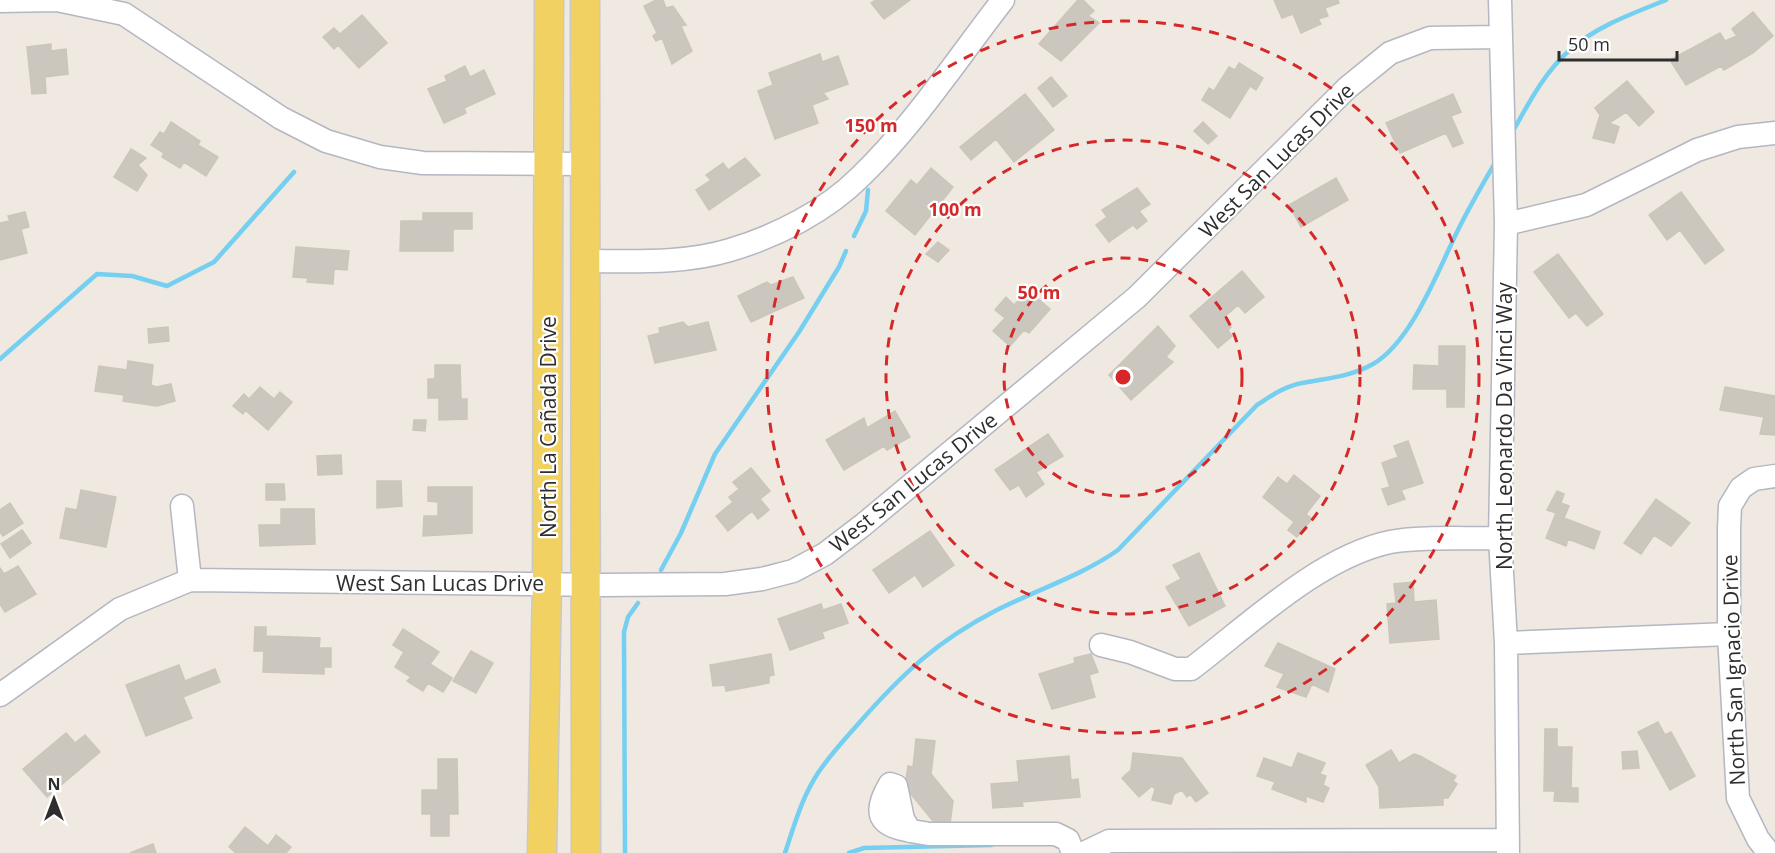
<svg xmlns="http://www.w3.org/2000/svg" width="1775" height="853" viewBox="0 0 1775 853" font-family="'Open Sans',sans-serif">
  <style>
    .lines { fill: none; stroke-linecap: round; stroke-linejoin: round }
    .stream { stroke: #75cff0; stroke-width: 4.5 }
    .building { fill: #cbc7bf; stroke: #cbc5ba; stroke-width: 1.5 }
    .minor-casing { stroke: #b4b7c1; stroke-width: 25 }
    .major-casing { stroke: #c9c9c9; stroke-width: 31 }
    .minor { stroke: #fff; stroke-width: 22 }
    .major { stroke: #f2d163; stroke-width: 28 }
    .ring { fill: none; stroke: #d62828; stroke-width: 3; stroke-dasharray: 10 8 }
    .labels { text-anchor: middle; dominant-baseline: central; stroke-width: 4.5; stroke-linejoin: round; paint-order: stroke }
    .street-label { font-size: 21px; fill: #2e2e2e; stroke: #fff }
    .centre { fill: #d62828; stroke: #fff; stroke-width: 3 }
    .ring-label { font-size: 18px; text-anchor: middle; font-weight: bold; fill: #d62828; stroke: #fff; stroke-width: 4.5; stroke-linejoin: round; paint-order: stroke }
  </style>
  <rect width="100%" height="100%" fill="#efe9e1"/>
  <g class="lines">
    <path class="stream" d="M 1512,133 C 1528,104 1545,71 1571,49 C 1597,26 1634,13 1666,0
      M 854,236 L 866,211 L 868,190
      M 0,359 L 97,274 L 132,276 L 167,286 L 214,262 L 294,172
      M 661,570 L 681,533 L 715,454 L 799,332 L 839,267 L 846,251
      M 625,853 L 624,632 L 628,617 L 638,603
      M 785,853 C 794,826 802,797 818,773 C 830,755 845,739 859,723 C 902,674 937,641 995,611 C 1036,590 1081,576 1118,550 L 1257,405 C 1271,396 1285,386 1302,383 C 1327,378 1350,377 1373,364 C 1413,341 1440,265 1460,226 C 1471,204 1484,182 1496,161
      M 849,853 L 864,848 L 992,845"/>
  </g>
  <path class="building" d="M 656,0 L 663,0 L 666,8 L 673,6 L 686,25 L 681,26 L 692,51 L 672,64 L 662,38 L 656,41 L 653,36 L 657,33 L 644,6 Z
    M 876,0 L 910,0 L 884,19 L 871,3 Z
    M 1078,0 L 1083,0 L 1094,11 L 1088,16 L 1099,23 L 1061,61 L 1039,44 Z
    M 1274,0 L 1338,0 L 1339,3 L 1325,8 L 1328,16 L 1318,19 L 1321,24 L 1301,33 L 1293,14 L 1282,18 Z
    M 1753,12 L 1773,36 L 1753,53 L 1724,70 L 1721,66 L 1686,85 L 1670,60 L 1720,33 L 1725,41 L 1737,36 L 1732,29 Z
    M 362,15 L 387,43 L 359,68 L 338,45 L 334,49 L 323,37 L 334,28 L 340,34 Z
    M 51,44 L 51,51 L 66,49 L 68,74 L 45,77 L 46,93 L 32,94 L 27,47 Z
    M 820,54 L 822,62 L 838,56 L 848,84 L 823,93 L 828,99 L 812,105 L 818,123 L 775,139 L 758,91 L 773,85 L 769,73 Z
    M 1239,63 L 1263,78 L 1256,90 L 1250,86 L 1230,118 L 1202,100 L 1209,88 L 1214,91 L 1229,67 L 1235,70 Z
    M 465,66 L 470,77 L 484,70 L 495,94 L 464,108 L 466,113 L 444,123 L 428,89 L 447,81 L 445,76 Z
    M 1051,77 L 1067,96 L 1053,107 L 1038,88 Z
    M 1627,81 L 1654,112 L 1639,126 L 1626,112 L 1609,123 L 1619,127 L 1614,143 L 1593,138 L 1600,115 L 1595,108 Z
    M 1025,94 L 1054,130 L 1014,162 L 996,139 L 971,160 L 960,147 Z
    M 1453,94 L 1461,112 L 1451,116 L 1463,143 L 1453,147 L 1446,133 L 1400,153 L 1386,123 Z
    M 171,122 L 200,141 L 198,145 L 218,157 L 206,176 L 184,162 L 180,168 L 162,157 L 164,153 L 151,145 L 160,132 L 164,134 Z
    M 1203,122 L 1217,136 L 1208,144 L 1194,131 Z
    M 131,149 L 146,158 L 138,165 L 147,175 L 137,191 L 114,177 Z
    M 745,158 L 760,175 L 709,210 L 696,190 L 711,180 L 706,175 L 723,163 L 728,170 Z
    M 931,168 L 953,187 L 915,235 L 886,211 L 911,180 L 917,185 Z
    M 1336,178 L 1348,200 L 1301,227 L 1289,205 Z
    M 1137,188 L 1150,204 L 1139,211 L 1147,221 L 1137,229 L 1133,225 L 1109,242 L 1096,225 L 1107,217 L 1102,210 Z
    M 1681,192 L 1724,250 L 1705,264 L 1680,230 L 1667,240 L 1649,215 Z
    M 25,212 L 29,227 L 21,229 L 27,253 L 0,260 L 0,223 L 10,221 L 8,216 Z
    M 423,213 L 472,213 L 472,229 L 453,229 L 453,251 L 400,251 L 401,221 L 423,221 Z
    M 938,242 L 949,250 L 938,262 L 926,254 Z
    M 296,247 L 349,251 L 347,270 L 334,269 L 333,284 L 307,282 L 308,278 L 293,277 Z
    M 1558,254 L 1603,314 L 1587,326 L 1576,313 L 1569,318 L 1534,272 Z
    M 1242,271 L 1264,297 L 1245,313 L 1238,305 L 1223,318 L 1231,327 L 1228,330 L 1232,336 L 1218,348 L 1190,316 Z
    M 793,277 L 804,298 L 751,322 L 738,296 L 767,282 L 771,285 Z
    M 1030,292 L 1050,309 L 1029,333 L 1024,330 L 1010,346 L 993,331 L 1005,318 L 995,310 L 1006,297 L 1014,305 L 1019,300 L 1021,302 Z
    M 683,322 L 688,327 L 708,322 L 716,350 L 655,363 L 648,336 L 660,333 L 659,328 Z
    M 1158,326 L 1175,346 L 1166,357 L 1173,362 L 1131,400 L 1109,375 Z
    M 168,327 L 169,341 L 149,343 L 148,329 Z
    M 1439,346 L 1465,346 L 1464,407 L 1447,407 L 1447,389 L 1413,389 L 1414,365 L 1439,366 Z
    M 128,361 L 153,365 L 151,385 L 156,387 L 171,384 L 175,401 L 157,406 L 123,401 L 124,395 L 95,391 L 99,366 L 127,370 Z
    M 435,365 L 460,365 L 461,399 L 467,399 L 467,419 L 439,420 L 439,398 L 428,398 L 428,379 L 435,379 Z
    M 260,387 L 274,399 L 280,392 L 292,402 L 268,430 L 245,410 L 243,414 L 233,406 L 244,394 L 249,399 Z
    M 1725,387 L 1775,396 L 1775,435 L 1760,434 L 1764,417 L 1720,410 Z
    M 895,411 L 910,437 L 887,450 L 884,446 L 844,470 L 826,440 L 864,418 L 867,428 Z
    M 414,420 L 426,420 L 425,431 L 413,430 Z
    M 1048,434 L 1063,456 L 1036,472 L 1044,484 L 1026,497 L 1019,485 L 1010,490 L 995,470 Z
    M 1408,441 L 1423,483 L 1401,490 L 1405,499 L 1388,505 L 1382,489 L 1390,487 L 1382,463 L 1398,457 L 1394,446 Z
    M 341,455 L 342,474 L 318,475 L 317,456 Z
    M 751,468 L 770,491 L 760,499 L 769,510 L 758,519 L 752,511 L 728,531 L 716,516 L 733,502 L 729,497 L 739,489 L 733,482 Z
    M 1294,475 L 1320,496 L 1306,514 L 1312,519 L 1297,537 L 1288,530 L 1294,522 L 1263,497 L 1278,477 L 1287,484 Z
    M 377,481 L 401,481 L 402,506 L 377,508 Z
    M 266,484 L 284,484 L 285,500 L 266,500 Z
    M 428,487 L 472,487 L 472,533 L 423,536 L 424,516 L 438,516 L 438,502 L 428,501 Z
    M 81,490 L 116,497 L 106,547 L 60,538 L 66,508 L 77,510 Z
    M 1557,491 L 1564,494 L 1561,503 L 1569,506 L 1564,518 L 1600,532 L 1594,549 L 1568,539 L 1566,546 L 1546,538 L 1556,513 L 1547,510 Z
    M 1656,499 L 1690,523 L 1671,546 L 1654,535 L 1641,554 L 1624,543 Z
    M 10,503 L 23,523 L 3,536 L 0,532 L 0,510 Z
    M 281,509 L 314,509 L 315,544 L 260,546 L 259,525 L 281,525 Z
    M 22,530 L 31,543 L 10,558 L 1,544 Z
    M 930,531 L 954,565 L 923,587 L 915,575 L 889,593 L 873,570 Z
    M 1199,553 L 1225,606 L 1189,626 L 1166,587 L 1181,579 L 1173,565 Z
    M 18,566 L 36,594 L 5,612 L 0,604 L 0,568 L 4,574 Z
    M 1413,582 L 1414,602 L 1436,600 L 1439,639 L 1390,643 L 1387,604 L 1396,603 L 1394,584 Z
    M 821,604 L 823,610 L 841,604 L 848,623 L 822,632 L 824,638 L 790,650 L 778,619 Z
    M 255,627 L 266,627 L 266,636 L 320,638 L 319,648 L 331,648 L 331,667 L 324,667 L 324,674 L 263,672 L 264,651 L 254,651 Z
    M 403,629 L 439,652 L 430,664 L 452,678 L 443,692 L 428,683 L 423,691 L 407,681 L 411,677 L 395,667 L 404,652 L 393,645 Z
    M 1278,643 L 1335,669 L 1328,692 L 1312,684 L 1306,697 L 1277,687 L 1284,674 L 1265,666 Z
    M 471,651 L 493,663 L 476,693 L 453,681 Z
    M 771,654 L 774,675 L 769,676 L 769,683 L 726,691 L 725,685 L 713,686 L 710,665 Z
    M 1091,654 L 1098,672 L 1089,675 L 1095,697 L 1052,709 L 1039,674 L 1075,663 L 1074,658 Z
    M 179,665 L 185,681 L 215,669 L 220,682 L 183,697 L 192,718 L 146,736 L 126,685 Z
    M 1658,722 L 1665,735 L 1671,732 L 1695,776 L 1670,790 L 1638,732 Z
    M 1545,729 L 1557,729 L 1557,747 L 1572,747 L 1571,788 L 1578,788 L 1578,802 L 1554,801 L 1555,791 L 1544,791 Z
    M 66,733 L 75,743 L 85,735 L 100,752 L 47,797 L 23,769 Z
    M 916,739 L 935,741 L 931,774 L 953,801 L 950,824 L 933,821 L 911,794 L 904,794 L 908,766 L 913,767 Z
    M 1391,750 L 1399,763 L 1414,754 L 1420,756 L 1456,776 L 1453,781 L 1457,784 L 1448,798 L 1443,798 L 1443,805 L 1380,808 L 1379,787 L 1366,765 Z
    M 1637,751 L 1639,768 L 1623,769 L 1622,752 Z
    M 1133,753 L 1182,758 L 1208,793 L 1196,802 L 1190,794 L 1187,797 L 1182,790 L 1174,794 L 1171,804 L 1152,800 L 1155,789 L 1152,786 L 1139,797 L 1122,778 L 1131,770 Z
    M 1298,753 L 1325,763 L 1320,774 L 1326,776 L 1323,785 L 1329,788 L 1323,802 L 1306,796 L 1306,802 L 1272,789 L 1275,782 L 1257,776 L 1264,758 L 1292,768 Z
    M 1069,756 L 1071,780 L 1078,779 L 1080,797 L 1022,802 L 1023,806 L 993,808 L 991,784 L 1019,782 L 1017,761 Z
    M 438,759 L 457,759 L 458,814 L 449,814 L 449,836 L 431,836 L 431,814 L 422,814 L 422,790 L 438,790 Z
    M 245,827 L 268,846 L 276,835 L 291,847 L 286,853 L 236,853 L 229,847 Z
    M 153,844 L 156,853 L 130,853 Z"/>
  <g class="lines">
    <g class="minor-casing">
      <path id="minor" d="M 1500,0 L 1506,224 L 1500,538 L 1506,643 L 1508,853
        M 0,1 L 57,0 L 124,14 L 281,118 L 326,141 L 380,157 L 423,163 L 586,164
        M 1506,224 L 1586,205 L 1697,150 L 1738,137 L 1775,133
        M 586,261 C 633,261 684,264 730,250 C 777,236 826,211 860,177 C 914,125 957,59 1003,0
        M 182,506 L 190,580
        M 1506,643 L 1729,634
        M 1101,645 L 1130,652 L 1175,669 L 1191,669 C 1249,625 1319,557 1390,542 C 1419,536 1469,539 1500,538
        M 0,695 L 120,609 L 190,580 L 604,585 L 725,584 L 762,579 L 793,571 L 825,554 L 863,525 L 1137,297 L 1347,88 L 1390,53 L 1430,38 L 1500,37
        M 910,831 L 903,819 L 896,786 L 890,784 C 864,827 895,828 929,834 L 1056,834 L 1068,840 L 1073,853
        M 1084,853 L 1109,841 L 1508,840
        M 1769,853 L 1758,839 L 1738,798 L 1729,634 L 1729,528 L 1730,506 L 1741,488 L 1754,479 L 1775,476"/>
    </g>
    <g class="major-casing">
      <path id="major" d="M 585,0 L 586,853
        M 542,853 L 547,583 L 549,0"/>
    </g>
    <use href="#minor" class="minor"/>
    <use href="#major" class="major"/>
  </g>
  <g class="ring">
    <circle cx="1123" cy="377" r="119"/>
    <circle cx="1123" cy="377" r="237"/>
    <circle cx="1123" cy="377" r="356"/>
  </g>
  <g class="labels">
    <g class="street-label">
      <text transform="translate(1276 160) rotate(-45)">West San Lucas Drive</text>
      <text transform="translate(1504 426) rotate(-90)">North Leonardo Da Vinci Way</text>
      <text transform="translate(548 427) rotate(-90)">North La Cañada Drive</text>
      <text transform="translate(913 482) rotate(-39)">West San Lucas Drive</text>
      <text x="440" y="583">West San Lucas Drive</text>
      <text transform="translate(1733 670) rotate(-92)">North San Ignacio Drive</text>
    </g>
  </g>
  <circle cx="1123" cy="377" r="9" class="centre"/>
  <g class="ring-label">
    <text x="871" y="132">150 m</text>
    <text x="955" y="216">100 m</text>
    <text x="1039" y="299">50 m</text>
  </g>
  <g transform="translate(54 799)" stroke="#ffffff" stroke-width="4.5" paint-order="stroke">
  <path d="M0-4.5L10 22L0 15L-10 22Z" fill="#2e2e2e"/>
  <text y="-9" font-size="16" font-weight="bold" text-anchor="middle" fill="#2e2e2e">N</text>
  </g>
  <path d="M1559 51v9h118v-9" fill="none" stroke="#2e2e2e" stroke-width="3"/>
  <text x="1568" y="51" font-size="18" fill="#2e2e2e" stroke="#ffffff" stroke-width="4.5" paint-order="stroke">50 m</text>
</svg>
